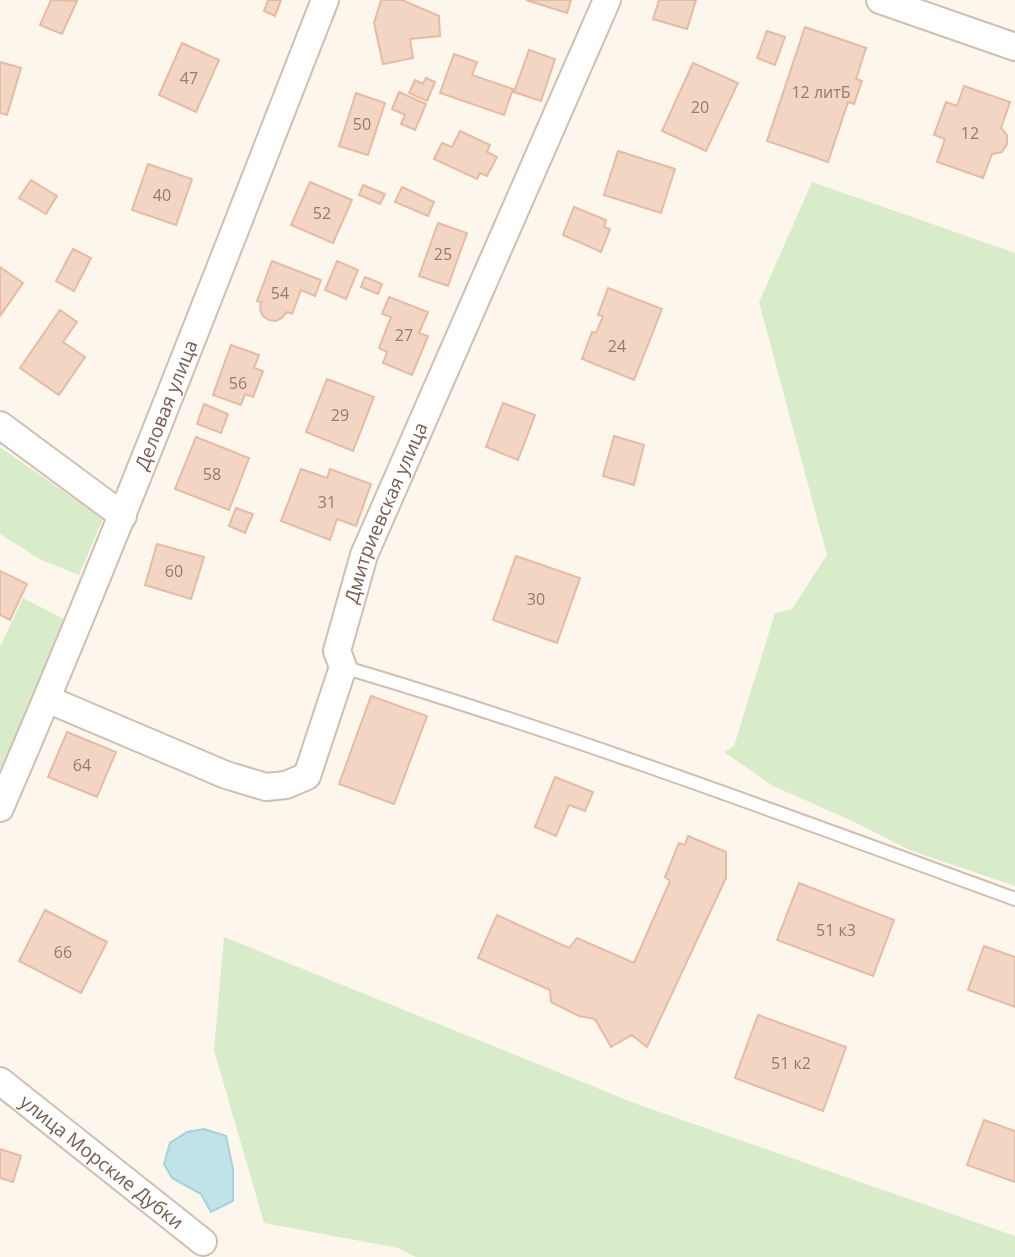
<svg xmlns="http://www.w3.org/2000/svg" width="1015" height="1257" viewBox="0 0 1015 1257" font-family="'Open Sans',sans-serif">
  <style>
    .green { fill: #d8ecc9 }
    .water { fill: #bfe3e8; stroke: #a5d3da; stroke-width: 2 }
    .building { fill: #f3d5c3; stroke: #e6bba3; stroke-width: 2 }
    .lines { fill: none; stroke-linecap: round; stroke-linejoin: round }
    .lane-casing { stroke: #d1beb0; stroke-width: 16 }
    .street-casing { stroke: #d1beb0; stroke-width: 30 }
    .lane { stroke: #fff; stroke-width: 12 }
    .street { stroke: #fff; stroke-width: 26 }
    .labels { text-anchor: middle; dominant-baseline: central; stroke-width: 5; stroke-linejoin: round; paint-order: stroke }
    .number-label { font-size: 16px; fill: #987a6a }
    .street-label { font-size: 19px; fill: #7a5c4d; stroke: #fffaf3 }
  </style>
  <rect width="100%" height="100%" fill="#fdf6ec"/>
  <path class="green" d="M 812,182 L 1015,253 L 1015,886 L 912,851 L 854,822 L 773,786 L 724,752 L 734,746 L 775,613 L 792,609 L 827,555 L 759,302 Z
    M 0,447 L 103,519 L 79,575 L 41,560 L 0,534 Z
    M 23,598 L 64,619 L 5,769 L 0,767 L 0,647 Z
    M 224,937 L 634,1103 L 1015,1236 L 1015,1257 L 416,1257 L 398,1248 L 264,1223 L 214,1050 Z"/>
  <path class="water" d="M 204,1129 L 226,1136 L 233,1169 L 233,1201 L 211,1212 L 201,1194 L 172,1178 L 164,1164 L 170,1143 L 187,1132 Z"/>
  <path class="building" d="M 51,0 L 77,1 L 62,34 L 40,25 Z
    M 268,0 L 281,0 L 275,16 L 264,11 Z
    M 381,0 L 402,0 L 439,16 L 440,36 L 410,39 L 413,58 L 383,64 L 374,23 Z
    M 526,0 L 571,0 L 567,13 Z
    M 659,0 L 696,0 L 687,29 L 653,19 Z
    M 805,27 L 866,48 L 856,79 L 862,81 L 854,104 L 848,102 L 828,162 L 767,141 Z
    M 767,31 L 785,37 L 775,65 L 757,58 Z
    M 182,43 L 219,60 L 196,112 L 159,95 Z
    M 529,50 L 555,59 L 541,101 L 514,92 Z
    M 454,54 L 477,62 L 472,75 L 513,89 L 504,115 L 440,93 Z
    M 0,62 L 21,68 L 7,115 L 0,113 Z
    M 693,63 L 738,83 L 706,151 L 662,131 Z
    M 426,78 L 435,82 L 427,101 L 409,93 L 415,80 L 423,84 Z
    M 964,86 L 1010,102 L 1001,128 L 1007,135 L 1007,144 L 1002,152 L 992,154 L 983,178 L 937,162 L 945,139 L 934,135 L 946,102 L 957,106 Z
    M 399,92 L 426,104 L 415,130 L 401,124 L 405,115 L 392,109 Z
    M 356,93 L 385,103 L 368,155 L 339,146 Z
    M 460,131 L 490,145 L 487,152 L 497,157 L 487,176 L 480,173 L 477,179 L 434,159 L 442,143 L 452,147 Z
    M 618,151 L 675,169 L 661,213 L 604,195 Z
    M 148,164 L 192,179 L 176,225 L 132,210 Z
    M 31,180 L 57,196 L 46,214 L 19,198 Z
    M 310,182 L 352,200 L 333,243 L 291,225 Z
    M 363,185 L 385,194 L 380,204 L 359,195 Z
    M 402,187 L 434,202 L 428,216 L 395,202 Z
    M 574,207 L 606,220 L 604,227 L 610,229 L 601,252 L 563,235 Z
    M 438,223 L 467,233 L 448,286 L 419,276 Z
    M 73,249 L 91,258 L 74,291 L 56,281 Z
    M 272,261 L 321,280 L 315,296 L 301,290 L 292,314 L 287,312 L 282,318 L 276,321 L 269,320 L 263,316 L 260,310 L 261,302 L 257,301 Z
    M 337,261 L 358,270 L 346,299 L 325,290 Z
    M 0,267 L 23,283 L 0,316 Z
    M 365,277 L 382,284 L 378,294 L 361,287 Z
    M 608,288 L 662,309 L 634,380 L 582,359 L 592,332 L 596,333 L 603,316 L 598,315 Z
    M 389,297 L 428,312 L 419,333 L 428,336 L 412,375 L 383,363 L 387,352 L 379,348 L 391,317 L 382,314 Z
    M 60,310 L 77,322 L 63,342 L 85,357 L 59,395 L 20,368 Z
    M 231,345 L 259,355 L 254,368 L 263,371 L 253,397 L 245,394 L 241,405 L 213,395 Z
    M 327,379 L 374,397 L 353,451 L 306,432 Z
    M 503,403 L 535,415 L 518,460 L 486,447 Z
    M 204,404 L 228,414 L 221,433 L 197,424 Z
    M 614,436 L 644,445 L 634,485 L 603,476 Z
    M 196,437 L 249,458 L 229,510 L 175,489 Z
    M 301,469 L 327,478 L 330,469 L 371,484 L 356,526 L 337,519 L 330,540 L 281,521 Z
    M 236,508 L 253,514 L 245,533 L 229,526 Z
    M 157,544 L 204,557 L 191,599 L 145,585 Z
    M 516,556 L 580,578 L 557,643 L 493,620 Z
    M 0,571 L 27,584 L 10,620 L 0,615 Z
    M 371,696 L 427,716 L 394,804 L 339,784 Z
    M 67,732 L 116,752 L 97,797 L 48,777 Z
    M 555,777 L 593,792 L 585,811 L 569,805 L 556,836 L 535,827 Z
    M 688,836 L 726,852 L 726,878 L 647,1047 L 632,1035 L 611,1047 L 595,1019 L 579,1016 L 551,1002 L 550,990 L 478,958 L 497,915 L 569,948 L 577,938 L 634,963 L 670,881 L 665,877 L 679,843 L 685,845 Z
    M 799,883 L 894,920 L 873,976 L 777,940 Z
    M 45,910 L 107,942 L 81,993 L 19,961 Z
    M 984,946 L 1015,957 L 1015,1007 L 968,990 Z
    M 758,1015 L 846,1047 L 823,1111 L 735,1078 Z
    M 984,1120 L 1015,1131 L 1015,1182 L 967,1165 Z
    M 0,1149 L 21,1156 L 13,1182 L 0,1178 Z"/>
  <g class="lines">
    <g class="lane-casing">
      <path id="lane" d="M 343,667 C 570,734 793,818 1015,899"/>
    </g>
    <g class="street-casing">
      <g id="street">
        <path d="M 880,0 L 1015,47"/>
        <path d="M 0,425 L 123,516"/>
        <path id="s1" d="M 47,699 L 226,775 L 266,787 L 286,785 L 307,776 L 343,667 L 337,651 L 364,555 L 607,0"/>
        <path id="s2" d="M 0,808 C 115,542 219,270 325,0"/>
        <path id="s3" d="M 0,1081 L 203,1242"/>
      </g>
    </g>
    <use href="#lane" class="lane"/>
    <use href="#street" class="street"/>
  </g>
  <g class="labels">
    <g class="number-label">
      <text x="189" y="78">47</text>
      <text x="821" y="92">12 литБ</text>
      <text x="700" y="107">20</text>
      <text x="362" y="124">50</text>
      <text x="970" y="133">12</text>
      <text x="162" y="195">40</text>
      <text x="322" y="213">52</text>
      <text x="443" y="254">25</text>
      <text x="280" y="293">54</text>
      <text x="404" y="335">27</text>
      <text x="617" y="346">24</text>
      <text x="238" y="383">56</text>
      <text x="340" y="415">29</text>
      <text x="212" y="474">58</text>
      <text x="327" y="502">31</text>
      <text x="174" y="571">60</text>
      <text x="536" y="599">30</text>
      <text x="82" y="765">64</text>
      <text x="836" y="930">51 к3</text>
      <text x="63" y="952">66</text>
      <text x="791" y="1063">51 к2</text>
    </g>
    <g class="street-label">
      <text stroke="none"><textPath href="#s2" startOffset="436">Деловая улица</textPath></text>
      <text stroke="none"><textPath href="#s1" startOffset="558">Дмитриевская улица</textPath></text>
      <text stroke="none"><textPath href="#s3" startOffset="130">улица Морские Дубки</textPath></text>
    </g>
  </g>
</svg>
